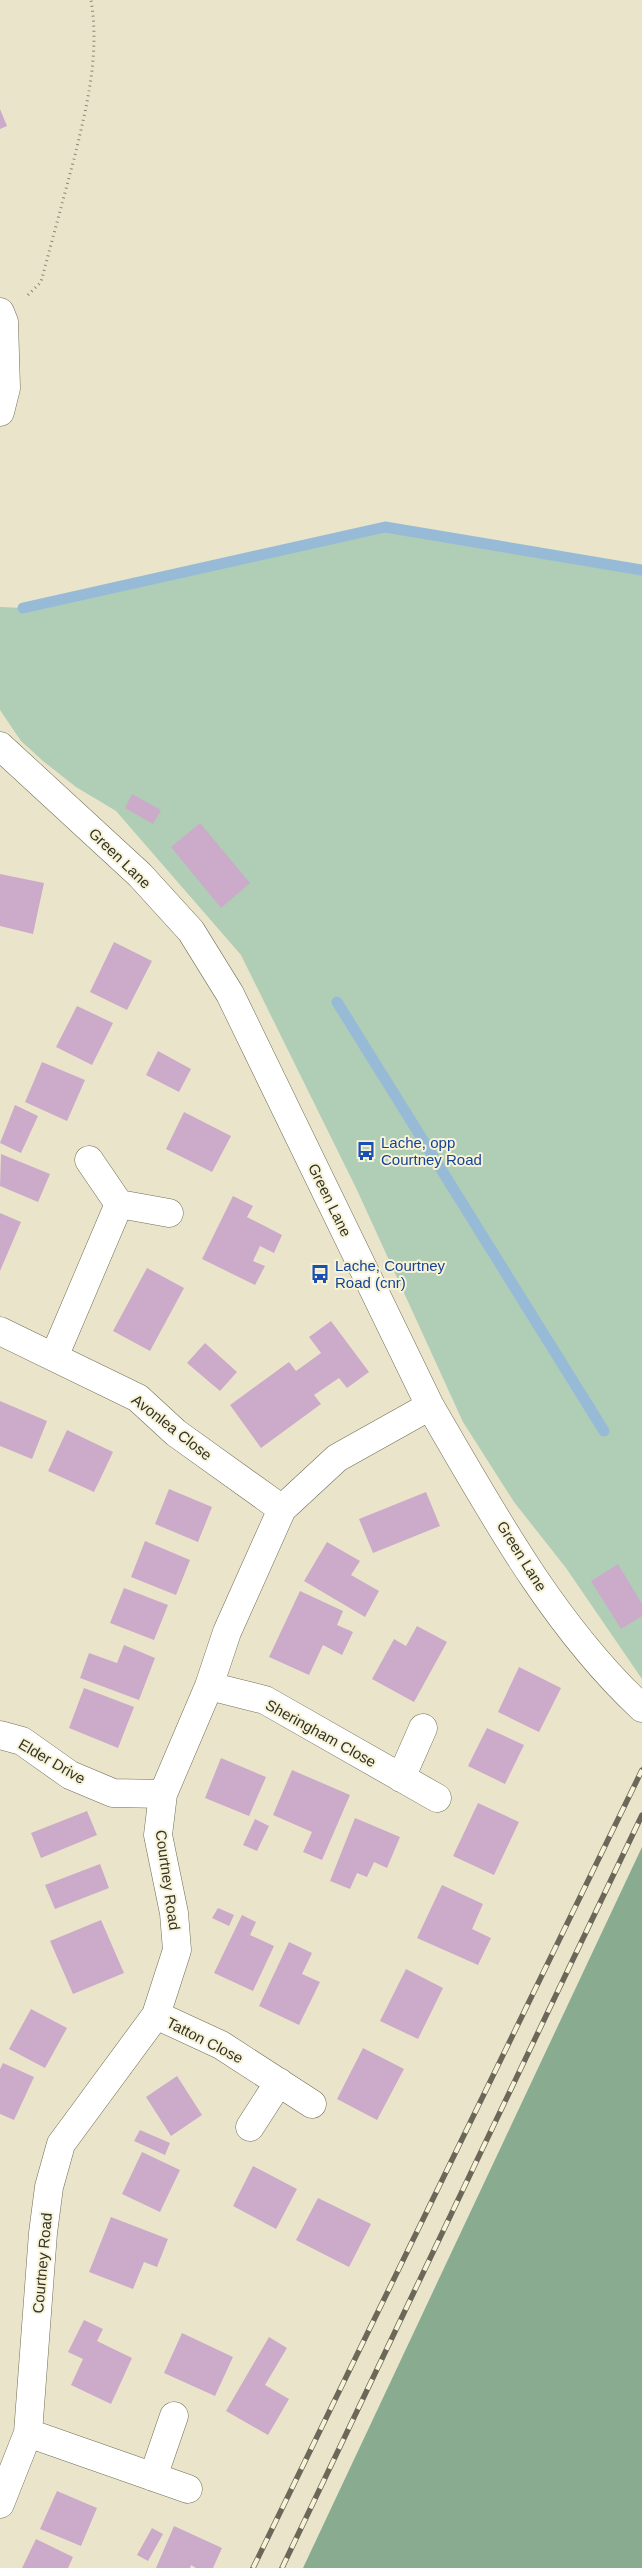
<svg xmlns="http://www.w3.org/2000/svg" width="642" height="2568" viewBox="0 0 642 2568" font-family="Arial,sans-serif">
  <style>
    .green { fill: #b0cdb6 }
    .forest { fill: #89ac90 }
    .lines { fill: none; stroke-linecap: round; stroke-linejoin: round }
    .stream { stroke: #97bbd6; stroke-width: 11 }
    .building { fill: #cbabc9 }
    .minor-casing { stroke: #716d55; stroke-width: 29 }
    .path { stroke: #898673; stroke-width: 3; stroke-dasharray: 1 4; stroke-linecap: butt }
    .minor { stroke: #fff; stroke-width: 28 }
    .rail-casing { stroke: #6b6859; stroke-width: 5.5 }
    .rail { stroke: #f7f3d7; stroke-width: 4; stroke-dasharray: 11; stroke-linecap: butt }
    .labels { text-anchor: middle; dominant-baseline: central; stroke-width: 4; stroke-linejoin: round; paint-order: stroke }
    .street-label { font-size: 15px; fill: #343227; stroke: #f7f3d7 }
    .transit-label { font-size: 15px; fill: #164399; stroke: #f7f3d7; text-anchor: start }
  </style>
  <rect width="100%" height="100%" fill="#eae5ca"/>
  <path class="green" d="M 385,527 L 642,570 L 642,1679 L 566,1568 L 514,1502 L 463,1422 L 357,1190 L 241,955 L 116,811 L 76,787 L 43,761 L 21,741 L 0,710 L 0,607 L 23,608 Z"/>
  <path class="forest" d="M 642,1847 L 642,2568 L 303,2568 Z"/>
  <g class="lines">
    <path class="stream" d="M 23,608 L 385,527 L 642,570
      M 337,1002 L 604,1431"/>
  </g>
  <path class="building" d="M 0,109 L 7,126 L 0,129 Z
    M 132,794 L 161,810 L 153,824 L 125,808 Z
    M 200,823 L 250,883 L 221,908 L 171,847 Z
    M 0,874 L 44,883 L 33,934 L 0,926 Z
    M 114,942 L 152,961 L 127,1010 L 90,992 Z
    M 77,1006 L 113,1023 L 92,1065 L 56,1047 Z
    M 158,1051 L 191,1069 L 179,1092 L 146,1075 Z
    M 42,1062 L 85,1080 L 67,1121 L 25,1102 Z
    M 15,1105 L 38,1116 L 21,1153 L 0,1143 Z
    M 184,1112 L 231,1136 L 212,1172 L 166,1149 Z
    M 1,1154 L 50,1174 L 38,1202 L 0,1186 Z
    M 233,1196 L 253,1206 L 247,1217 L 282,1235 L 274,1253 L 260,1246 L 253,1261 L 265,1266 L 255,1285 L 202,1259 Z
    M 0,1213 L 21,1222 L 0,1271 Z
    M 147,1268 L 184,1288 L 150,1351 L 113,1331 Z
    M 331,1321 L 369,1372 L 347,1388 L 339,1378 L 314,1395 L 321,1404 L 261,1448 L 230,1405 L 289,1362 L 296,1371 L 321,1353 L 309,1337 Z
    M 205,1343 L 237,1372 L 220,1391 L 187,1363 Z
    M 0,1401 L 47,1421 L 32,1459 L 0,1446 Z
    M 67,1430 L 113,1452 L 94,1492 L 48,1471 Z
    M 169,1489 L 212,1507 L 198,1542 L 155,1524 Z
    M 426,1492 L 440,1526 L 373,1553 L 359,1519 Z
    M 145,1541 L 190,1560 L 176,1595 L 131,1577 Z
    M 327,1542 L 360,1561 L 351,1575 L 379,1591 L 365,1617 L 304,1581 Z
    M 618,1564 L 642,1604 L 642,1616 L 621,1629 L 591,1581 Z
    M 124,1588 L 168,1605 L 154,1640 L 110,1623 Z
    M 300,1591 L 343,1611 L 337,1625 L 353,1632 L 342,1655 L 323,1645 L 309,1675 L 269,1657 Z
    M 417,1626 L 447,1642 L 414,1702 L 372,1679 L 394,1639 L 406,1646 Z
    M 124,1645 L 155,1658 L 139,1700 L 80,1678 L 89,1653 L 117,1663 Z
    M 519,1667 L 561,1688 L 539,1732 L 498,1712 Z
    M 84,1688 L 134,1707 L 118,1748 L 69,1728 Z
    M 487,1728 L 524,1745 L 505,1784 L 468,1766 Z
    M 221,1758 L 266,1777 L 249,1816 L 205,1798 Z
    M 292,1770 L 350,1795 L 322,1860 L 303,1852 L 312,1832 L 273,1815 Z
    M 478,1803 L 519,1822 L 494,1875 L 453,1856 Z
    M 87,1811 L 97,1835 L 41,1858 L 31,1833 Z
    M 355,1818 L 400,1837 L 387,1868 L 374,1862 L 367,1877 L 357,1873 L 350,1889 L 330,1881 Z
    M 255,1819 L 269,1826 L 257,1851 L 243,1845 Z
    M 100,1864 L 109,1888 L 55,1909 L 45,1885 Z
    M 442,1885 L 483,1904 L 472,1929 L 491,1938 L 478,1965 L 417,1938 Z
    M 218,1908 L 234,1915 L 229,1926 L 212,1918 Z
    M 242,1915 L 256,1922 L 250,1935 L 274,1946 L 253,1991 L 214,1973 Z
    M 101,1920 L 124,1973 L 73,1994 L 50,1941 Z
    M 289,1942 L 312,1953 L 302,1974 L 320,1982 L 299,2025 L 259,2006 Z
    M 406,1969 L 443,1988 L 418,2039 L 380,2021 Z
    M 31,2009 L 67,2028 L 45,2068 L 9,2049 Z
    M 363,2048 L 404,2069 L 377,2120 L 337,2099 Z
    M 3,2063 L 34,2077 L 14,2120 L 0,2114 L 0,2069 Z
    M 177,2076 L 202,2115 L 171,2136 L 146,2097 Z
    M 140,2130 L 170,2143 L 165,2155 L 134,2141 Z
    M 142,2152 L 180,2170 L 160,2212 L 122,2194 Z
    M 253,2166 L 297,2189 L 276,2229 L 233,2206 Z
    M 318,2198 L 371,2224 L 349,2267 L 296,2240 Z
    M 111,2217 L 168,2239 L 157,2267 L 144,2262 L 133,2289 L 89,2272 Z
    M 84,2320 L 103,2329 L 97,2341 L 132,2358 L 111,2404 L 71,2385 L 83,2359 L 68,2352 Z
    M 182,2333 L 233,2357 L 215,2396 L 164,2373 Z
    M 269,2337 L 287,2348 L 265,2385 L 289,2399 L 268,2435 L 226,2411 Z
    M 57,2491 L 97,2508 L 81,2546 L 40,2529 Z
    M 174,2526 L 222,2548 L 213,2568 L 196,2568 L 191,2565 L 190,2568 L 156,2568 Z
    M 152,2528 L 163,2534 L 148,2561 L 137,2555 Z
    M 36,2539 L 73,2557 L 68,2568 L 22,2568 Z"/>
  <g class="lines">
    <g class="minor-casing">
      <path id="minor" d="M 0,312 L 4,322 L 6,388 L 0,412
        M 0,746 L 140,875 L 191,931 L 230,994 L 430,1406 C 491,1511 553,1625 642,1708
        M 119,1204 L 169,1213
        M 0,1331 L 138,1398 L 176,1433 L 282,1509
        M 54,1357 L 119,1204 L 89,1160
        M 209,1686 L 265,1700 L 437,1798
        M 0,1735 L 22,1741 L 70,1775 L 113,1793 L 163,1794
        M 401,1778 L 423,1728
        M 156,2015 L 221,2045 L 312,2104
        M 250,2127 L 279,2082
        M 28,2433 L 188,2489
        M 153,2477 L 174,2416
        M 0,2504 L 28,2433 L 43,2233 L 49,2187 L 61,2144 L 156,2015 L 177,1950 L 174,1913 L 158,1835 L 163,1794 L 209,1686 L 227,1632 L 282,1509 L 337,1458 L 430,1406"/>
    </g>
    <path class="path" d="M 28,295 L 41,282 C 52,241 63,200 74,159 C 87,106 100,54 91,0"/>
    <use href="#minor" class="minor"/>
    <g class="rail-casing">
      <path id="rail" d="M 253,2568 L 642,1770
        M 282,2568 L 642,1815"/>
    </g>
    <use href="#rail" class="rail"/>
  </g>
  <defs>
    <g id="bus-bare" transform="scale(1.5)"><path d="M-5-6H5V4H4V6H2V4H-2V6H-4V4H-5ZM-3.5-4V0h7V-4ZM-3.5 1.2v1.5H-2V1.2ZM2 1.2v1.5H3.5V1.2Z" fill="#1a4fb4" stroke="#f7f3d7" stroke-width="2.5" paint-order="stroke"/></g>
  </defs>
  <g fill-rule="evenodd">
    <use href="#bus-bare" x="366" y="1151"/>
    <use href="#bus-bare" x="320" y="1274"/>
  </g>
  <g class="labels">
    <g class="street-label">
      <text transform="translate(120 858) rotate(44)">Green Lane</text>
      <text transform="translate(330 1200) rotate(64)">Green Lane</text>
      <text transform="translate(172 1427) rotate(38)">Avonlea Close</text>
      <text transform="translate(522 1556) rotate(58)">Green Lane</text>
      <text transform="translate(321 1733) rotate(29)">Sheringham Close</text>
      <text transform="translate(52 1761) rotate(30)">Elder Drive</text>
      <text transform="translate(168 1880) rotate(82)">Courtney Road</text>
      <text transform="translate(205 2040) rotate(27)">Tatton Close</text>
      <text transform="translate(42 2263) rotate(-85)">Courtney Road</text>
    </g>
    <g class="transit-label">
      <text x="381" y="1142">Lache, opp<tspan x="381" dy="17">Courtney Road</tspan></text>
      <text x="335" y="1265">Lache, Courtney<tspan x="335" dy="17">Road (cnr)</tspan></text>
    </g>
  </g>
</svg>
